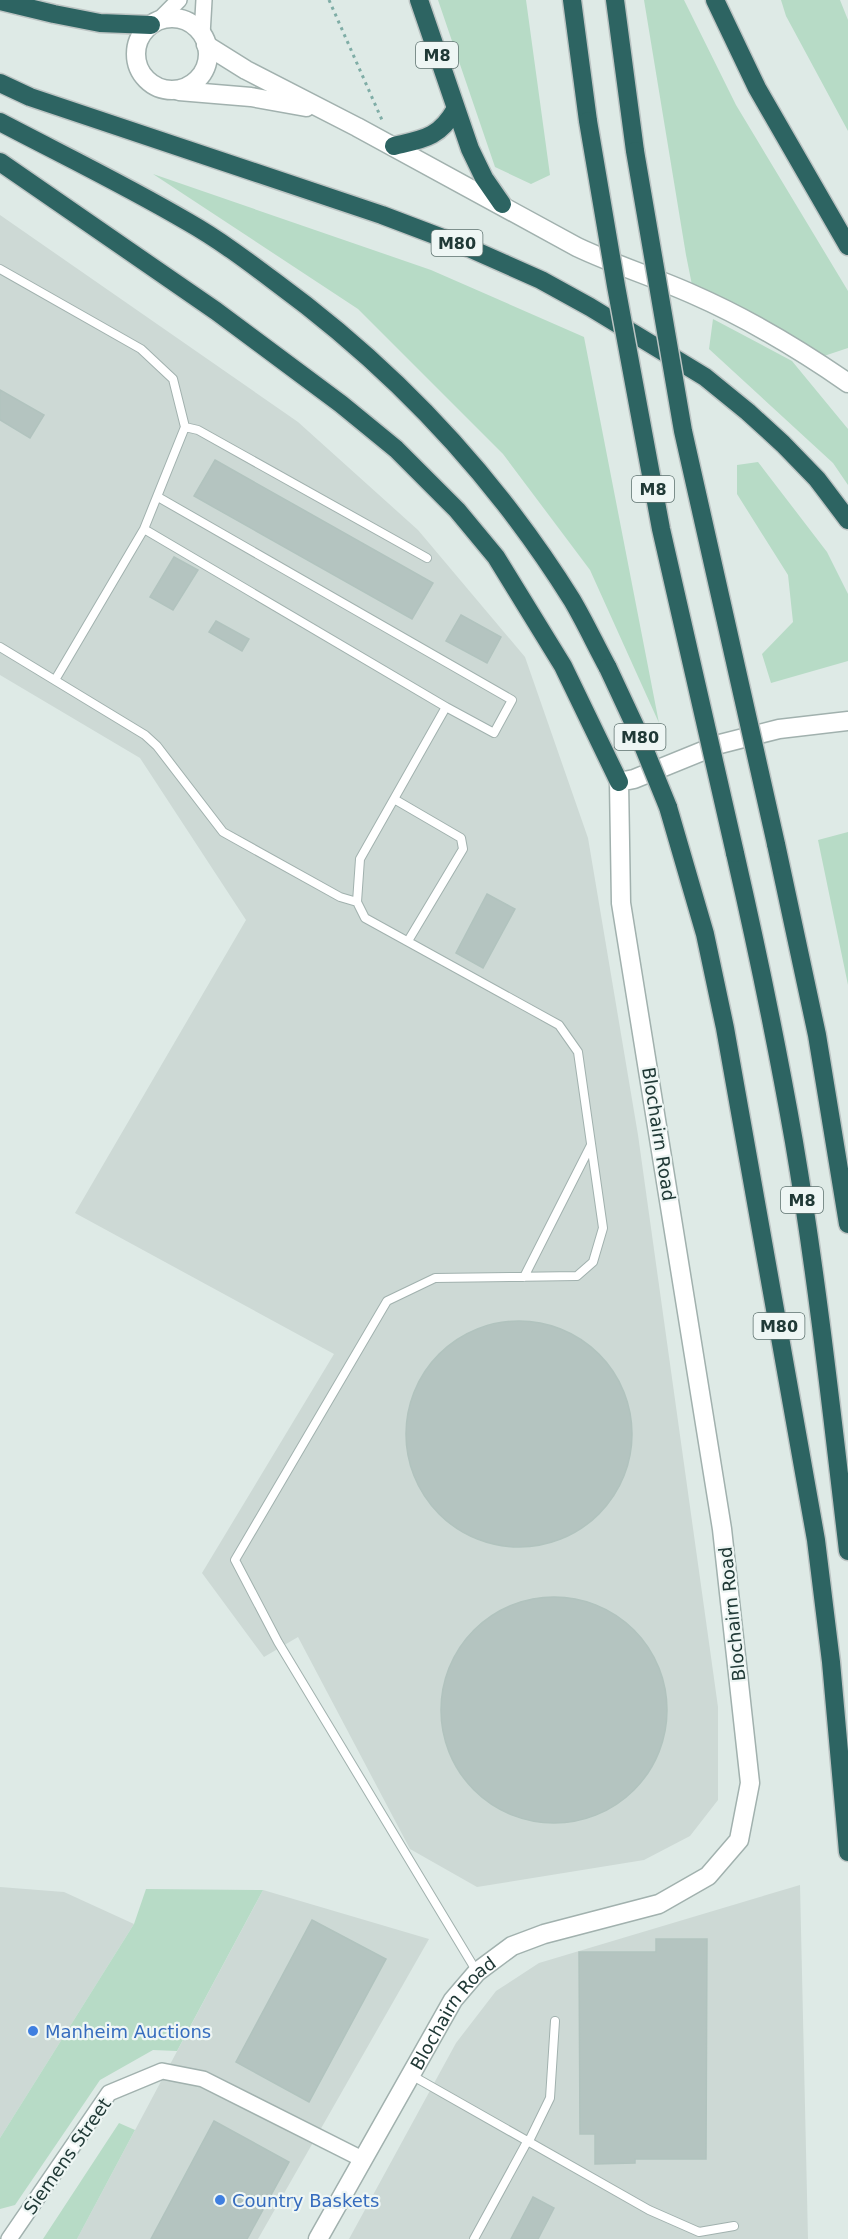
<svg xmlns="http://www.w3.org/2000/svg" width="848" height="2239" viewBox="0 0 848 2239" font-family="'DejaVu Sans',sans-serif">
  <style>
    .built { fill: #cdd9d5 }
    .green { fill: #b7dbc6 }
    .building { fill: #b4c4c0; stroke: #b1c3be; stroke-width: 1.5 }
    .lines { fill: none; stroke-linecap: round; stroke-linejoin: round }
    .service-casing { stroke: #a1b1ae; stroke-width: 10 }
    .minor-casing { stroke: #a1b1ae; stroke-width: 18 }
    .tertiary-casing { stroke: #a1b1ae; stroke-width: 21 }
    .motorway-casing { stroke: #bcc4c3; stroke-width: 21 }
    .path { stroke: #7fada6; stroke-width: 3; stroke-dasharray: 3 4.5; stroke-linecap: butt }
    .service { stroke: #fff; stroke-width: 8 }
    .minor { stroke: #fff; stroke-width: 15 }
    .tertiary { stroke: #fff; stroke-width: 18 }
    .motorway { stroke: #2d6462; stroke-width: 18 }
    .motorway-bridge-casing { stroke: #bcc4c3; stroke-width: 21; stroke-linecap: butt }
    .motorway-bridge { stroke: #2d6462; stroke-width: 18 }
    .shop-dot { fill: #3f7fe0; stroke: #eef6f4; stroke-width: 2 }
    .labels { text-anchor: middle; dominant-baseline: central; stroke-width: 4.5; stroke-linejoin: round; paint-order: stroke }
    .shield { fill: #eef6f4; stroke: #5e726f; stroke-width: 1.5 }
    .shield-label { font-size: 16px; font-weight: bold; fill: #203936 }
    .street-label { font-size: 18px; fill: #203936; stroke: #eef6f4 }
    .shop-label { font-size: 18px; fill: #366cbe; stroke: #eef6f4; text-anchor: start }
  </style>
  <rect width="100%" height="100%" fill="#deeae6"/>
  <path class="built" d="M 0,215 L 298,422 L 418,530 L 525,657 L 588,838 L 638,1135 L 718,1707 L 718,1800 L 690,1836 L 644,1860 L 477,1887 L 410,1849 L 298,1637 L 264,1657 L 202,1573 L 334,1354 L 75,1213 L 246,920 L 140,758 L 0,675 Z
    M 800,1885 L 808,2239 L 349,2239 L 456,2043 L 496,1991 L 539,1963 Z
    M 0,1887 L 64,1892 L 134,1924 L 0,2138 Z
    M 263,1890 L 429,1939 L 258,2239 L 77,2239 Z"/>
  <path class="green" d="M 438,0 L 526,0 L 550,175 L 531,184 L 495,167 Z
    M 644,0 L 684,0 L 736,105 L 848,291 L 848,348 L 824,356 L 692,285 L 686,255 Z
    M 781,0 L 840,0 L 848,20 L 848,131 L 786,16 Z
    M 153,174 L 431,270 L 584,337 L 659,723 L 590,570 L 503,454 L 358,309 Z
    M 713,319 L 792,361 L 848,429 L 848,485 L 833,463 L 709,349 Z
    M 758,462 L 827,552 L 848,594 L 848,661 L 771,683 L 762,654 L 793,622 L 788,575 L 737,494 L 737,465 Z
    M 848,832 L 848,985 L 818,840 Z
    M 146,1889 L 263,1890 L 177,2051 L 153,2050 L 100,2080 L 15,2205 L 0,2209 L 0,2138 L 134,1924 Z
    M 119,2123 L 135,2130 L 77,2239 L 43,2239 Z"/>
  <path class="building" d="M 0,390 L 44,415 L 30,438 L 0,420 Z
    M 215,460 L 433,583 L 412,619 L 194,496 Z
    M 174,557 L 198,570 L 173,610 L 150,597 Z
    M 461,615 L 501,637 L 487,663 L 446,641 Z
    M 216,621 L 249,639 L 242,651 L 209,632 Z
    M 487,894 L 515,909 L 483,968 L 456,953 Z
    M406 1434a113 113 0 1 1 226 0a113 113 0 1 1-226 0Z
    M441 1710a113 113 0 1 1 226 0a113 113 0 1 1-226 0Z
    M 312,1920 L 386,1959 L 309,2102 L 236,2062 Z
    M 656,1939 L 707,1939 L 706,2159 L 635,2159 L 635,2163 L 595,2164 L 595,2134 L 580,2134 L 579,1952 L 656,1952 Z
    M 214,2121 L 289,2162 L 247,2239 L 151,2239 Z
    M 533,2197 L 554,2208 L 538,2239 L 511,2239 Z"/>
  <g class="lines">
    <g class="service-casing">
      <path id="service" d="M 0,269 L 141,349 L 173,379 L 185,427 L 144,529 L 446,707 L 360,859 L 357,902 L 365,918 L 559,1025 L 578,1052 L 603,1228 L 593,1262 L 577,1276 L 435,1278 L 387,1301 L 235,1560 L 278,1642 L 477,1972
        M 185,427 L 198,430 L 427,558
        M 158,497 L 512,700 L 494,733 L 446,707
        M 0,647 L 145,735 L 157,746 L 223,832 L 340,897 L 357,902
        M 55,680 L 144,529
        M 394,799 L 461,838 L 463,849 L 408,941
        M 524,1277 L 591,1145
        M 411,2075 L 649,2210 L 699,2232 L 734,2226
        M 529,2141 L 550,2098 L 555,2021
        M 474,2239 L 528,2140"/>
    </g>
    <g class="minor-casing">
      <path id="minor" d="M 158,21 L 179,0
        M 202,35 L 204,0
        M 9,2239 L 109,2093 L 162,2071 L 203,2079 L 362,2159"/>
    </g>
    <g class="tertiary-casing">
      <g id="tertiary">
        <circle cx="172" cy="54" r="36"/>
        <path d="M 206,45 L 246,70 L 357,127 L 577,247 C 615,265 654,277 692,294 C 747,318 799,349 848,383"/>
        <path d="M 179,91 L 251,97 L 306,107"/>
        <path id="s1" d="M 318,2239 L 453,2000 L 477,1972 L 512,1946 L 544,1934 L 659,1904 L 708,1876 L 739,1840 L 750,1783 L 722,1529 L 621,903 L 619,782 L 634,779 L 720,744 L 779,729 L 848,721"/>
      </g>
    </g>
    <g class="motorway-casing">
      <path id="motorway" d="M 419,0 L 470,149 L 484,178 L 502,204
        M 572,0 L 588,121
        M 615,0 L 635,151
        M 715,0 L 757,88 L 848,246
        M 0,1 L 54,14 L 100,23 L 151,25
        M 0,83 L 30,97 L 382,215 L 469,248 L 541,280 L 590,307 L 705,377 L 748,412 L 783,444 L 817,479 L 848,520
        M 0,122 C 63,155 127,186 188,222 C 218,239 246,260 274,281 C 393,368 494,475 572,600 C 585,622 596,646 608,668
        M 394,146 C 423,139 439,138 455,110
        M 0,162 L 216,311 L 341,404 L 396,449 L 457,510 L 496,557 L 563,666 L 619,782
        M 668,807 L 705,934 L 725,1028 L 816,1540 L 831,1662 L 848,1852
        M 776,844 L 817,1035 L 848,1224
        M 735,853 C 757,949 777,1045 794,1142 C 817,1277 832,1415 848,1551"/>
    </g>
    <path class="path" d="M 329,0 L 382,120"/>
    <use href="#service" class="service"/>
    <use href="#minor" class="minor"/>
    <use href="#tertiary" class="tertiary"/>
    <use href="#motorway" class="motorway"/>
    <g class="motorway-bridge-casing">
      <path id="motorway-bridge" d="M 588,121 L 616,286 L 661,529 L 735,853
        M 635,151 L 683,431 L 776,844
        M 608,668 L 635,726 L 668,807"/>
    </g>
    <use href="#motorway-bridge" class="motorway-bridge"/>
  </g>
  <g class="shop-dot">
    <circle cx="33" cy="2031" r="6"/>
    <circle cx="220" cy="2200" r="6"/>
  </g>
  <g class="labels">
    <g class="shield">
      <rect x="416" y="42" width="42" height="26" rx="4.5"/>
      <rect x="431.5" y="230" width="51" height="26" rx="4.5"/>
      <rect x="632" y="476" width="42" height="26" rx="4.5"/>
      <rect x="614.5" y="724" width="51" height="26" rx="4.5"/>
      <rect x="781" y="1187" width="42" height="26" rx="4.5"/>
      <rect x="753.5" y="1313" width="51" height="26" rx="4.5"/>
    </g>
    <g class="shield-label">
      <text x="437" y="55">M8</text>
      <text x="457" y="243">M80</text>
      <text x="653" y="489">M8</text>
      <text x="640" y="737">M80</text>
      <text x="802" y="1200">M8</text>
      <text x="779" y="1326">M80</text>
    </g>
    <g class="street-label">
      <text transform="translate(659 1134) rotate(81)">Blochairn Road</text>
      <text transform="translate(732 1614) rotate(-96)">Blochairn Road</text>
      <text stroke="none"><textPath href="#s1" startOffset="264">Blochairn Road</textPath></text>
      <text transform="translate(67 2156) rotate(-55)">Siemens Street</text>
    </g>
    <g class="shop-label">
      <text x="45" y="2031">Manheim Auctions</text>
      <text x="232" y="2200">Country Baskets</text>
    </g>
  </g>
</svg>
